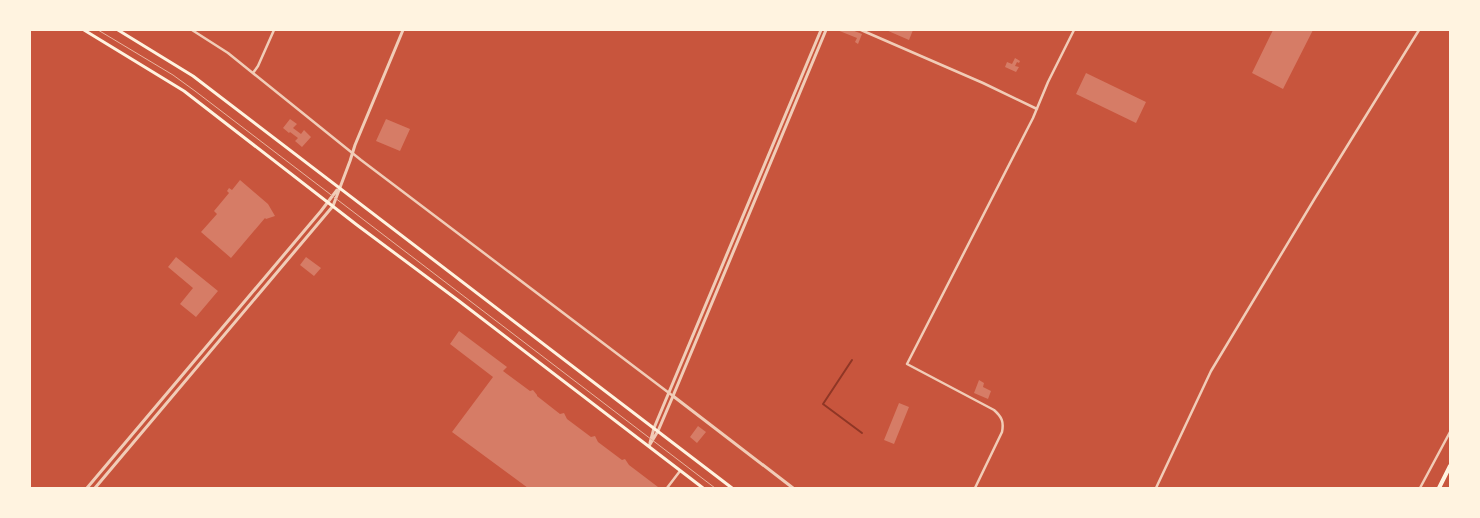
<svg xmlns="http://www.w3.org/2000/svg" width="1480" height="518" viewBox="0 0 1480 518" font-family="'Alegreya Sans',sans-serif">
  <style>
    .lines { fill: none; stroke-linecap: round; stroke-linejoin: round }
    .stream { stroke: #8f3625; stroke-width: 2 }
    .building { fill: #d67c66 }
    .minor { stroke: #f1ccb7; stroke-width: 2.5 }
    .tertiary { stroke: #f1ccb7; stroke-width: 3 }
    .secondary { stroke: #fff3e0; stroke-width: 3 }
    .primary { stroke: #fff3e0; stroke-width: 4 }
    .tram { stroke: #e9b49f; stroke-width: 1 }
  </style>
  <rect width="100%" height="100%" fill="#c8553d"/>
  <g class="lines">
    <path class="stream" d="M 852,360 L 823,404 L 862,433"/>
  </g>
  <path class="building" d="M 837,30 L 852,30 L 862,34 L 858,44 L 855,42 L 857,38 Z
    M 886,30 L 913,30 L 909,40 Z
    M 1273,30 L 1313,30 L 1283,89 L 1252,73 Z
    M 1015,58 L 1020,61 L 1019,63 L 1017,62 L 1015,66 L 1019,67 L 1016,72 L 1005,67 L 1007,62 L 1012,64 Z
    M 1086,73 L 1146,102 L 1136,123 L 1076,94 Z
    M 290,119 L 297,124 L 293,128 L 301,134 L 304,130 L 311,137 L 302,147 L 295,141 L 298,138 L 290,132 L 289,133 L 283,128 Z
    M 386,119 L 410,129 L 400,151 L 376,141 Z
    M 240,180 L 268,204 L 275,216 L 266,219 L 265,218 L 231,258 L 201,232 L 217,214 L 214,211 L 229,193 L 227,191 L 229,188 L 232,190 Z
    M 176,257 L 218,291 L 196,317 L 180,304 L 193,288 L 168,267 Z
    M 306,257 L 321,268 L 314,276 L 300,265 Z
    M 459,331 L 507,367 L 503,371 L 530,391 L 533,390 L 537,395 L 537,396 L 560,414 L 564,413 L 567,419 L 591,437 L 595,436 L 598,442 L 622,460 L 625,459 L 629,465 L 658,487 L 657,488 L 528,488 L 452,432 L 493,377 L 450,344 Z
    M 979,380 L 984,383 L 983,387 L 991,391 L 988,399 L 974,393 Z
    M 899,403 L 909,407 L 894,444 L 884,440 Z
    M 698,426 L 706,432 L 697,443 L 690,437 Z"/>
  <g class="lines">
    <path class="minor" d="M 192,30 L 228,53 L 361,160 L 673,396
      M 861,30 L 983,83 L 1037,109
      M 253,73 L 258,66 L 274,30
      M 667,488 L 680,471
      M 975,488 L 1002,432 C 1004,422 1002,417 994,410 L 907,364 L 1033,118 L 1048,82 L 1074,30
      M 1156,488 L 1211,371 L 1315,198 L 1419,30
      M 1420,488 L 1450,432"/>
    <path class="tertiary" d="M 673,396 L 793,488
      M 650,443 L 654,428 L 821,30
      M 649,446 L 658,431 L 673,396 L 826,30
      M 87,488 L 321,211 L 337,190
      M 95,488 L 333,206 L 350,161 L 355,145 L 403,30"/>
    <path class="secondary" d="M 84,30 L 184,91 L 357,225 L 459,301 L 703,488
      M 118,30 L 193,76 L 732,488"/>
    <path class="primary" d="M 1439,488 L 1450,466"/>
    <path class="tram" d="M 98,30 L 173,75 L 195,91 L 715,488"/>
  </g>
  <rect width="1480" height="518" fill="none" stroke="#fff3e0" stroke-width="62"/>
</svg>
